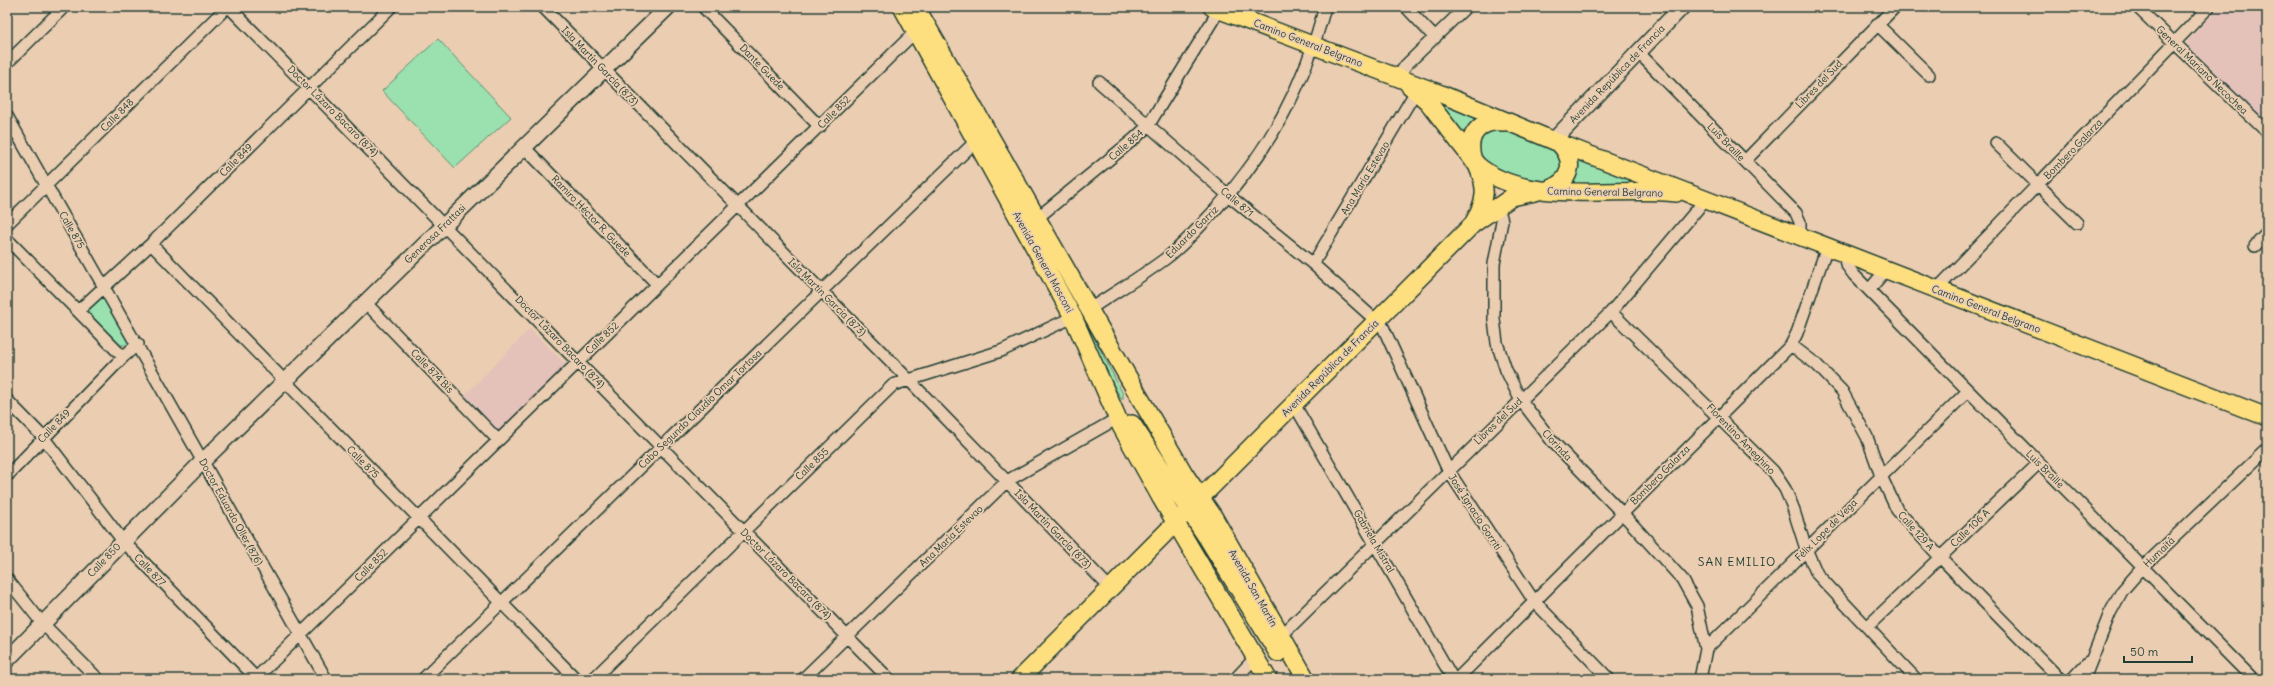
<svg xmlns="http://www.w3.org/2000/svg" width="2274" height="686" viewBox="0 0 2274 686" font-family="Delius,sans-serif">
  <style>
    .built { fill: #e4c2ba }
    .green { fill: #9ae1af; stroke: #5c8f72 }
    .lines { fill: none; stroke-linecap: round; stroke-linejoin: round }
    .minor-casing { stroke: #1f3d34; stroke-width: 14 }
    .secondary-casing { stroke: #1f3d34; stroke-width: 18 }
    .primary-casing { stroke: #1f3d34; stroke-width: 20 }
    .minor { stroke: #ebcdb1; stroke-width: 11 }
    .secondary { stroke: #ebcdb1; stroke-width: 15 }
    .primary { stroke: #fedf80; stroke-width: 17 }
    .labels { text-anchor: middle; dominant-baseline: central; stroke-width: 3.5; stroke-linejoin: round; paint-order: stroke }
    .street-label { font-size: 10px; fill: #1f3d34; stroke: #ebcdb1 }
    .quarter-label { font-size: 12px; letter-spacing: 1px; fill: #1f3d34; stroke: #ebcdb1 }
  </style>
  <rect width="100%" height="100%" fill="#ebcdb1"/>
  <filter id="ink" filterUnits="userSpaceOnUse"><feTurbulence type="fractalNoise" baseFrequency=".025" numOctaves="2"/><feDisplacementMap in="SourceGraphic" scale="8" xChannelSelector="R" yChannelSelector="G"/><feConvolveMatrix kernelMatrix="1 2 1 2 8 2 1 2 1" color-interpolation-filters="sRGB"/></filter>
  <g filter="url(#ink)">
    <path class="built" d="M 2220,7 L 2267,7 L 2267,124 L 2188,46 L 2188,40 Z
      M 530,329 L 567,366 L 499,434 L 463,397 Z"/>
    <path class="green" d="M 438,39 L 511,117 L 455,168 L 382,91 Z
      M 1435,97 L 1486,117 L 1468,142 Z
      M 1497,127 L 1557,148 L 1562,152 L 1562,178 L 1536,186 L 1482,163 L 1475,141 L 1478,136 Z
      M 1572,154 L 1642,183 L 1641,187 L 1562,187 Z
      M 1005,177 L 1081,312 L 1123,394 L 1123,399 L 1121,399 Z
      M 101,296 L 104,296 L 131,342 L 129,345 L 120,345 L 89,313 L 89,308 Z"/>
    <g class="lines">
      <g class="minor-casing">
        <path id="minor" d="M 229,7 L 889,679
          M 543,7 L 908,379 L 1110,588
          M 703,7 L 820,127
          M 1406,7 L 1435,38
          M 2137,7 L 2267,132
          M 1877,24 L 1929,75
          M 1639,53 L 1796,213 L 1800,222 L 1800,237
          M 7,63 L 64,7
          M 1397,78 L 1406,65 L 1466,7
          M 1099,82 L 1228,195 L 1313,264 L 1383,327 L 1448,470 L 1534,601 L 1609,679
          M 7,116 L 326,679
          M 1996,143 L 2077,223
          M 524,147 L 657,284
          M 1745,161 L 1895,7
          M 1498,206 L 1502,221 L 1494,264 L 1494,319 L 1497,343 L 1506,370 L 1520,399 L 1552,441 L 1622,513 L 1682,579 L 1697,606 L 1706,649
          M 1036,219 L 1134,139 L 1148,126 L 1219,10
          M 7,224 L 227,7
          M 7,239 L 123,357
          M 151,244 L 576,679
          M 2255,246 L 2267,233
          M 1844,254 L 1846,264 L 1854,275 L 2253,679
          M 1313,264 L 1416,91
          M 1869,290 L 1886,270
          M 1936,290 L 2209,7
          M 365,302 L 498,440
          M 1090,309 C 1115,292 1141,277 1165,259 C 1184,245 1199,227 1215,210 C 1270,149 1304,86 1325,7
          M 78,311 L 151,244 L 391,7
          M 1611,312 L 1773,471 L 1785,489 L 1792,505 L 1806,549 L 1817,574 L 1916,679
          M 1791,345 L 1816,364 L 1842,391 L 1867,437 L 1881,476 L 1897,510 L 1940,557 L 2060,679
          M 7,400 L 43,437 L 123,541 L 256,678
          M 1294,404 L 1453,679
          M 7,476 L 123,357 L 138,344
          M 7,579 L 42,623 L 98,679
          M 1867,627 L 2039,463
          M 1281,636 L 1611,312 L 1706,199
          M 255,679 L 915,32
          M 423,679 L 977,140
          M 593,679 L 893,385 L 1001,351 L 1073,317
          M 803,679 L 1007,481 L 1118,418
          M 1235,679 L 1255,658
          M 1457,679 L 1791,345 L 1797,333 L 1827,247
          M 1700,679 L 1706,649 L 1968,391
          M 2072,679 L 2088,662
          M 2084,679 L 2110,613 L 2122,591 L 2143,567 L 2267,449"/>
      </g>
      <g class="secondary-casing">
        <path id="secondary" d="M 1553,141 L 1682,7
          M 7,660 L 203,461 L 668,7"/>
      </g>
      <g class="primary-casing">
        <path id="primary" d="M 902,7 L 1073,317 L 1121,426 L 1161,498 L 1268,679
          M 916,7 L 1144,405 L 1185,475 L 1213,516 L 1306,679
          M 1212,7 L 1441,94 L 1559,143 L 2267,417
          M 1409,85 L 1428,102 L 1477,165 C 1526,207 1615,186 1676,193
          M 1473,160 C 1465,136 1479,119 1504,122
          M 1547,190 C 1571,182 1577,162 1559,143
          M 1474,222 C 1486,200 1488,189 1477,165
          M 1132,424 L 1208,539 L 1278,653
          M 1020,679 L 1473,224 L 1512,197 L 1539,191"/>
      </g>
      <use href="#minor" class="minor"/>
      <use href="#secondary" class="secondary"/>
      <use href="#primary" class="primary"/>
    </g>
  </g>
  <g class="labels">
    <g class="street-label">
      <text transform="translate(1308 43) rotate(21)">Camino General Belgrano</text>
      <text transform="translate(600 66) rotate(46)">Isla Martín García (873)</text>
      <text transform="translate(762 67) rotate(46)">Dante Guede</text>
      <text transform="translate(2202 70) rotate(44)">General Mariano Necochea</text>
      <text transform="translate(1617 74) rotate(-46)">Avenida República de Francia</text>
      <text transform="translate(1819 84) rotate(-46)">Libres del Sud</text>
      <text transform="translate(333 111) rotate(45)">Doctor Lázaro Bacaro (874)</text>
      <text transform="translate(834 112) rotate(-45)">Calle 852</text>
      <text transform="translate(117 115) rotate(-45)">Calle 848</text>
      <text transform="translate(1726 142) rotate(46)">Luis Braille</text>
      <text transform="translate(1126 145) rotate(-41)">Calle 854</text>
      <text transform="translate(2073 149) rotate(-46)">Bombero Galarza</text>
      <text transform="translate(236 160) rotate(-45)">Calle 849</text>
      <text transform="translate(1365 178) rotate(-59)">Ana María Estevao</text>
      <text transform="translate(1605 192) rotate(1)">Camino General Belgrano</text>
      <text transform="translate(1237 202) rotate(40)">Calle 871</text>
      <text transform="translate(591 216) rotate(46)">Ramiro Héctor R. Guede</text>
      <text transform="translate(72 230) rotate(60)">Calle 875</text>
      <text transform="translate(1192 232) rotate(-45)">Eduardo Garriz</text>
      <text transform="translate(435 234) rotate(-44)">Generosa Frattasi</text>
      <text transform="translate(1043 262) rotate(61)">Avenida General Mosconi</text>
      <text transform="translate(827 297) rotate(45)">Isla Martín García (873)</text>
      <text transform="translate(1986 309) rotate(21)">Camino General Belgrano</text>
      <text transform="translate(602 338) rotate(-44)">Calle 852</text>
      <text transform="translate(560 342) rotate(46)">Doctor Lázaro Bacaro (874)</text>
      <text transform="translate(1330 368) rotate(-45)">Avenida República de Francia</text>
      <text transform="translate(432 371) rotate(46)">Calle 874 Bis</text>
      <text transform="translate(700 409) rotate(-44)">Cabo Segundo Claudio Omar Tortosa</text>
      <text transform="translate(1498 421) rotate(-44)">Libres del Sud</text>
      <text transform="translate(54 426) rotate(-46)">Calle 849</text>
      <text transform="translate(1741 439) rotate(46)">Florentino Ameghino</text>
      <text transform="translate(1557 445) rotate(47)">Clorinda</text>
      <text transform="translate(363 462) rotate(45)">Calle 875</text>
      <text transform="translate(812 464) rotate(-44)">Calle 855</text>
      <text transform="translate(2045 469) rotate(45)">Luis Braille</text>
      <text transform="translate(1660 475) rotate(-45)">Bombero Galarza</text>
      <text transform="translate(231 512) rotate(61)">Doctor Eduardo Oller (876)</text>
      <text transform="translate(1475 512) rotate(57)">José Ignacio Gorriti</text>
      <text transform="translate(1970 528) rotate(-44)">Calle 106 A</text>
      <text transform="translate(1053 529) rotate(46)">Isla Martín García (873)</text>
      <text transform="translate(1826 530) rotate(-45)">Félix Lope de Vega</text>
      <text transform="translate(1916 531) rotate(48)">Calle 129 A</text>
      <text transform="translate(951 536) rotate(-44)">Ana María Estevao</text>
      <text transform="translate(1374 541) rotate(60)">Gabriela Mistral</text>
      <text transform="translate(2159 552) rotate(-44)">Humaitá</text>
      <text transform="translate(104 560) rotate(-46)">Calle 850</text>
      <text transform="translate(371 565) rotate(-45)">Calle 852</text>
      <text transform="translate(150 570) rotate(46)">Calle 877</text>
      <text transform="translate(786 574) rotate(45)">Doctor Lázaro Bacaro (874)</text>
      <text transform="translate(1253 588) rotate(60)">Avenida San Martín</text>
    </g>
    <g class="quarter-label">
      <text x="1737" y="561">SAN EMILIO</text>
    </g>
  </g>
  <rect width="2274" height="686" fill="none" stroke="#ebcdb1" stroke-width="24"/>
  <rect x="12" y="12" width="2250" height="662" fill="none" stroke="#1f3d34" stroke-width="1.5" filter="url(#ink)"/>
  <path d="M2124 656v6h68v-6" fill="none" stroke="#1f3d34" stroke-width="2"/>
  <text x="2130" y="656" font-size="12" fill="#1f3d34" stroke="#ebcdb1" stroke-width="3" paint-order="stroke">50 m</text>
</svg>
